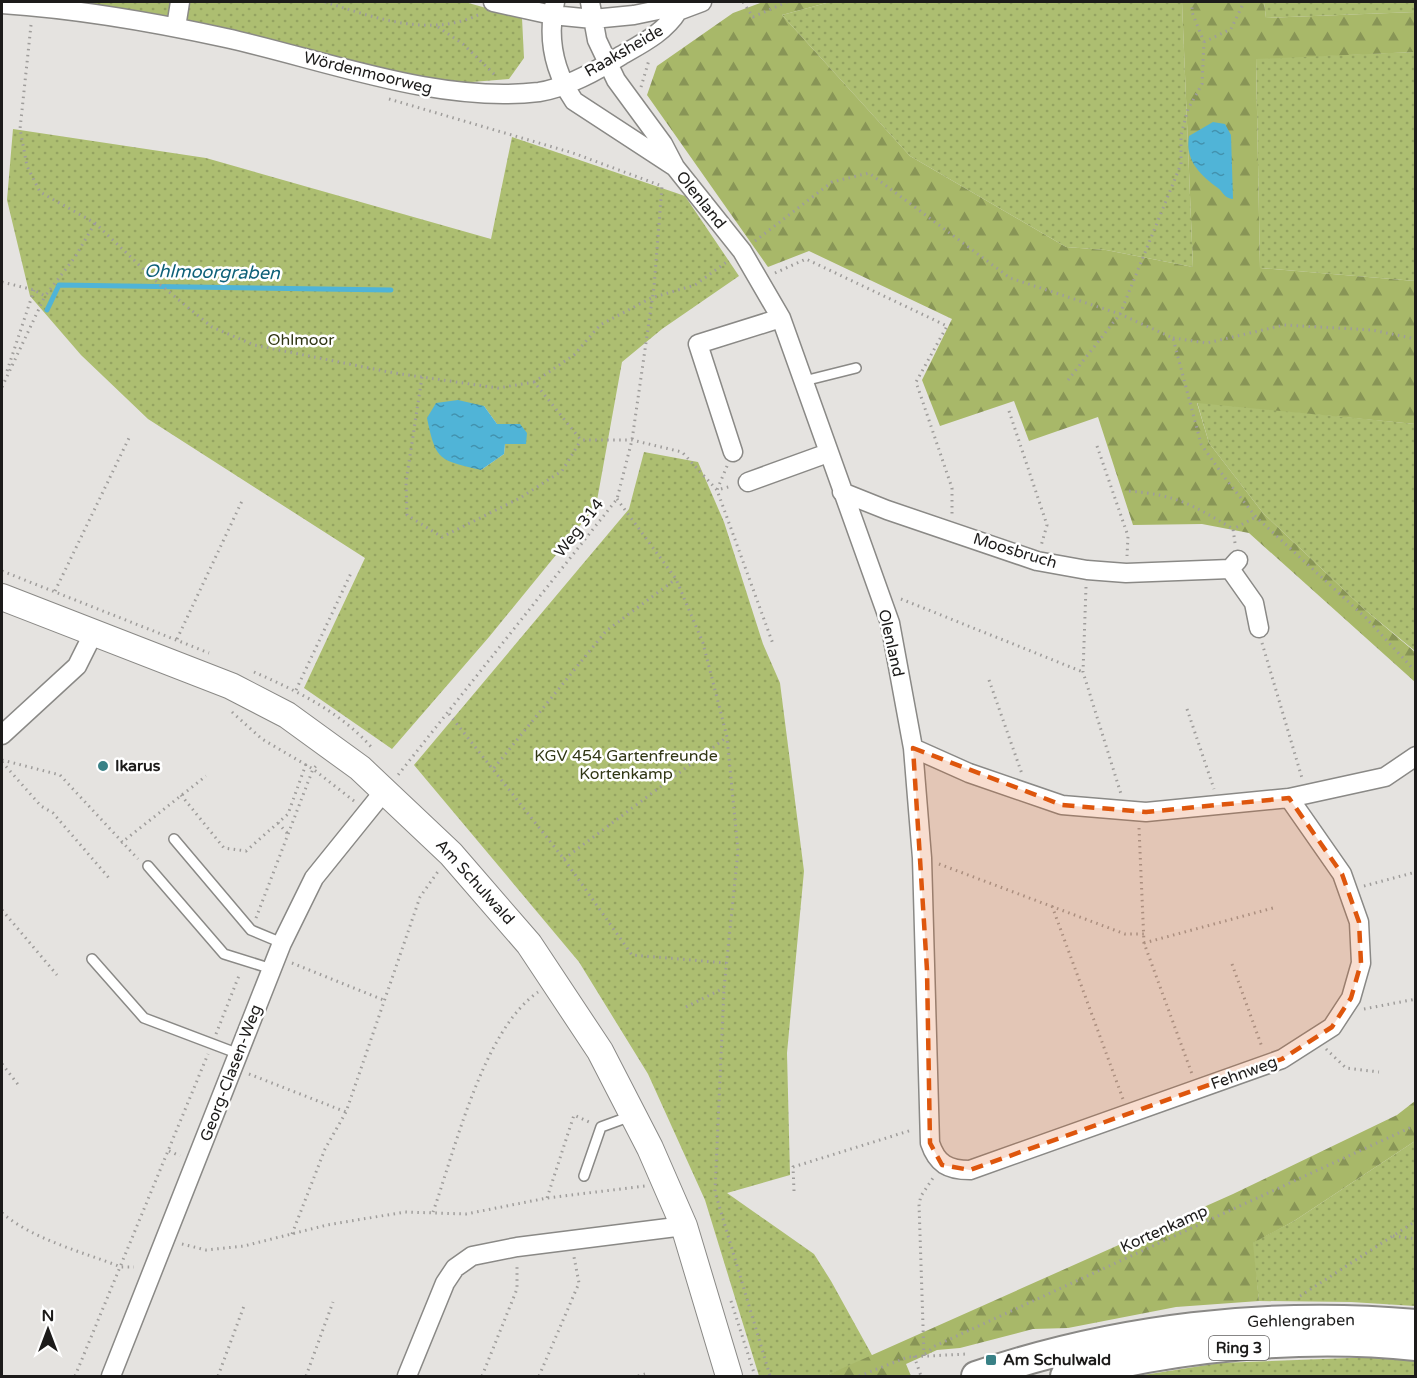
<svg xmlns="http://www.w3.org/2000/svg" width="1417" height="1378" viewBox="0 0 1417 1378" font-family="'Varela Round',sans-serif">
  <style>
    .green { fill: url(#green-dots); fill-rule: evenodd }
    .forest { fill: url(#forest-firs) }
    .water { fill: url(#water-ripples) }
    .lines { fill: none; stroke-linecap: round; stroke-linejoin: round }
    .stream { stroke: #50b4d7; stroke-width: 5 }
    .lane-casing { stroke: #8a8986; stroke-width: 12 }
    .street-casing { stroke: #8a8986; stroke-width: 21 }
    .secondary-casing { stroke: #8a8986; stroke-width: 28 }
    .primary-casing { stroke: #8a8986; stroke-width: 32 }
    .path { stroke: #9f9d9b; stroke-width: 3; stroke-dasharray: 1.5 4.5; stroke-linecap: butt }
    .lane { stroke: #fff; stroke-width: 9 }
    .street { stroke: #fff; stroke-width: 18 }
    .secondary { stroke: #fff; stroke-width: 26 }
    .primary { stroke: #fff; stroke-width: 28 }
    .marked { fill: #de560d; fill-opacity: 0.2; stroke: #de560d; stroke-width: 4.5; stroke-dasharray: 12 8; stroke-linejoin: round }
    .poi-dot { fill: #398186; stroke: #fff; stroke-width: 2 }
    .labels { text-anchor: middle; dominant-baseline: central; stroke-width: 5; stroke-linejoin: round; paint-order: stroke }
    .shield { fill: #fff; stroke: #605f5f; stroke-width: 1.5 }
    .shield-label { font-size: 15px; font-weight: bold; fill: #1c1b1a }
    .street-label { font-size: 16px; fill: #1c1b1a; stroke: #fff }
    .park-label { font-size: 16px; fill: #303614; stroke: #fff }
    .poi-label { font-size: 16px; font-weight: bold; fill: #1c1b1a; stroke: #fff; text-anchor: start }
    .water-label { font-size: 18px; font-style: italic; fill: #0f6179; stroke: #fff }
  </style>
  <defs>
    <pattern id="green-dots" width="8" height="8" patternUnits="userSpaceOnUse" patternTransform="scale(1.5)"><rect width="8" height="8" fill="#adbe71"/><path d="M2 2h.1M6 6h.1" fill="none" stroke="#94a361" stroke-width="1.8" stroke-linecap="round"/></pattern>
    <pattern id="forest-firs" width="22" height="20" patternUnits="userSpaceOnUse" patternTransform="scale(1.5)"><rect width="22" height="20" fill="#a8b869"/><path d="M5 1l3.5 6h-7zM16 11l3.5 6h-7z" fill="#889556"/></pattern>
    <pattern id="water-ripples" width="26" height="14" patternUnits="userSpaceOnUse" patternTransform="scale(1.5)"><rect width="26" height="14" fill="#50b4d7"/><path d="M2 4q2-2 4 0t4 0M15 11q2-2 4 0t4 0" fill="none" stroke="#4292ae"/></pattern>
  </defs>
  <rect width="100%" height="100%" fill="#e5e3e0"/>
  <path class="green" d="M 57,2 L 465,2 L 522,18 L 524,58 L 509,79 L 447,84 L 196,24 Z
    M 830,2 L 1182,2 L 1193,267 L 1106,250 L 1066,247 L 910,156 L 782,15 Z
    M 1264,2 L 1415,2 L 1415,12 L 1266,18 Z
    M 1415,52 L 1415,281 L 1260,268 L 1256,58 Z
    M 13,129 L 206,158 L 491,239 L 512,137 L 685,196 L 739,276 L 662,329 L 622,362 L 596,506 L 489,637 L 392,749 L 304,688 L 365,558 L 148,419 L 81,355 L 30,296 L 7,200 ZM 484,406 L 497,424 L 526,443 L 505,444 L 504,454 L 481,470 Z
    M 1197,402 L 1415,424 L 1415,651 L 1364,609 L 1263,513 L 1209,443 Z
    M 644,452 L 698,462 L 724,522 L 763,644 L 780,683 L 804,871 L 787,1053 L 790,1175 L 727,1193 L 814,1254 L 831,1281 L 873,1357 L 825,1376 L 759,1376 L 705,1200 L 648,1074 L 579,962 L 414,765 L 629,509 Z
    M 1415,1141 L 1415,1306 L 1351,1302 L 1259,1301 L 1252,1243 L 1294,1221 Z
    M 1377,1357 L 1415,1359 L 1415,1376 L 1137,1376 L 1220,1363 Z"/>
  <path class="forest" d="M 763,2 L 830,2 L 782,15 L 910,156 L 1066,247 L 1106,250 L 1193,267 L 1182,2 L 1264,2 L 1266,18 L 1415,12 L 1415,52 L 1256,59 L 1260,268 L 1415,281 L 1415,424 L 1197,403 L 1209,443 L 1263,513 L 1364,609 L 1415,652 L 1415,682 L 1249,533 L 1202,524 L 1133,525 L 1098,417 L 1029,441 L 1014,401 L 940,426 L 922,380 L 952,319 L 809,251 L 768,267 L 647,95 L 657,66 L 733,13 Z
    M 1415,1101 L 1415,1141 L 1294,1221 L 1253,1243 L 1259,1301 L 1176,1307 L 1068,1328 L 1033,1329 L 960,1348 L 937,1350 L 906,1364 L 911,1376 L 825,1376 L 1233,1194 L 1397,1115 Z"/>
  <path class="water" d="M 1213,122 L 1225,124 L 1231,135 L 1233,199 C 1224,198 1224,193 1218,188 C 1199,174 1185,160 1189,136 Z
    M 458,400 L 484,406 L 497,424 L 520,424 L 527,433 L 526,444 L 505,444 L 504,454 L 481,470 C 440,460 436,462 427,418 L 436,403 Z"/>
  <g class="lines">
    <path class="stream" d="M 47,310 L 59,285 L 391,290"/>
    <g class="lane-casing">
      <path id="lane" d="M 804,381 L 856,368
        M 174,839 L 251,930 L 282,943
        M 148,866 L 224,954 L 272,969
        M 92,959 L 144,1018 L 239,1054
        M 584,1176 L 601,1127 L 631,1116"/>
    </g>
    <g class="street-casing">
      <path id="street" d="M 493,2 L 552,15 L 593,19 L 634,15 L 663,9 L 678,11 L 702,2
        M 555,2 C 547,37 554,71 574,101 L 675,167
        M 590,2 L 597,40 L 616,80 L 663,144 L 675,167 L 742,251 L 781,318 L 890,623 L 913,748 L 922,858 L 930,1143 C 937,1164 948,1170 970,1170 L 1282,1059 L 1332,1027 L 1351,998 L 1361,963 L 1359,922 L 1342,874 L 1289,798 L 1385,777 L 1416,756
        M 2,4 C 77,9 153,22 226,38 C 325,60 438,104 539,92 C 567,88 598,70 622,55 C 643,43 665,32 678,11
        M 176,27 L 180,2
        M 733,452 L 698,344 L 781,318
        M 748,482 L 828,453
        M 842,492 L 887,510 L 1037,561 L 1087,570 L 1126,573 L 1230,569 L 1238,560
        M 1230,569 L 1254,603 L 1259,628
        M 2,735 L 77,666 L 94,632
        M 913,748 L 969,773 L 1062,805 L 1146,812 L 1289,798
        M 111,1376 L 282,943 L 314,878 L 385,790
        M 407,1376 L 445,1283 L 455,1268 L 472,1256 L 517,1247 L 684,1226"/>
    </g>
    <g class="secondary-casing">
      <path id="secondary" d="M 2,597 L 231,686 L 287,715 L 360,768 L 451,854 L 529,944 L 600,1051 L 650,1148 L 684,1226 L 729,1376"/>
    </g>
    <g class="primary-casing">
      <path id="primary" d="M 976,1376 C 1117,1328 1267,1311 1416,1324
        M 1065,1376 C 1177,1347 1300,1334 1416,1346"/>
    </g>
    <path class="path" d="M 325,2 C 376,18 432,39 482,13
      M 743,2 L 753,17 L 787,2
      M 31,25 L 20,129 L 27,166 L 40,192 L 95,223 L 158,283 L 212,327 L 254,345 L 394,373 L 498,388 L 534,382 L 581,440 L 632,440 L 682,452 L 717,490 L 732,486
      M 438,27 L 463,44 L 496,76
      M 1204,42 L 1231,29 L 1244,2
      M 641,87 L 649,60
      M 389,99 L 573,153 L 662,186 L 654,287 L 632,440 L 617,499 L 398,775
      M 755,241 L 832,182 L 869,173 L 1010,278 L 1120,314 L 1173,338 L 1201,444 L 1225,478 L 1256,517 L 1366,618 L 1416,672
      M 775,273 L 806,259 L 947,326 L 916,382 L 952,488 L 952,514
      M 2,282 L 34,290 L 45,296 L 75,257 L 95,223
      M 1173,338 L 1207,343 L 1284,325 L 1372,330 L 1416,339
      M 7,371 L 34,290
      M 422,377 L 406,482 L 407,515 L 442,537 L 520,498 L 562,471 L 581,440
      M 1068,380 L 1120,314 L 1181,164 L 1181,135 L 1188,109 L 1202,84 L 1204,42 L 1192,12 L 1192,2
      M 534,382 L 574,355 L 600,325 L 651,298 L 695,285 L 728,261
      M 2,387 L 45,296
      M 1009,411 L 1047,525 L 1041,546
      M 1097,446 L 1128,536 L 1127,556
      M 727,466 L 717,490 L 773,644
      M 1129,491 C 1177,495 1193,505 1233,529
      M 617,499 L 676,579 L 703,643 L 727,737 L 738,851 L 724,988 L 715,1192 L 770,1376
      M 1235,543 L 1233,529 L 1256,517
      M 2,571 L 209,653
      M 1086,587 L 1083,672 L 1121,794
      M 55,591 L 129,438
      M 901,599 L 1083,672
      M 177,639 L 242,501
      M 1262,643 L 1302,778
      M 254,672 C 297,691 341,712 373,749
      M 989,680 L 1022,774
      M 296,690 L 352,571
      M 1187,709 L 1214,789
      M 232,712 L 262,739 L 313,769 L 354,801
      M 449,714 L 564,859 L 632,955 L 726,963
      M 2,760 L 60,775 L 138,859
      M 2,762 L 41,806 L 53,813 L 109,878
      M 494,768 L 606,631 L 676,579
      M 181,795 L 224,848 L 246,851 L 288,814 L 306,764
      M 278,823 L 288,834
      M 1139,828 L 1144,943 L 1192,1074
      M 121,843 L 206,776
      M 564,859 L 727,737
      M 939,864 L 1125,934 L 1144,934
      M 1364,886 L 1416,872
      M 1052,906 L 1123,1099
      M 2,910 L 57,975
      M 256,918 L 313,769 L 319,763
      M 1144,943 L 1273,908
      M 292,963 L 386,1001
      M 1232,964 L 1262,1047
      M 686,1007 L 724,988
      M 1364,1009 L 1416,999
      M 216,1034 L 240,973
      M 1326,1049 L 1346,1068 L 1379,1072
      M 2,1064 L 20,1087
      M 249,1074 L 346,1112
      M 169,1151 L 180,1156
      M 794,1191 L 793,1167 L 912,1130
      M 547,1198 L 574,1115 L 589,1122
      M 433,1212 C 455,1150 483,1030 538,992
      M 2,1213 C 34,1240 83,1252 121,1267 L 134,1267
      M 292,1234 L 325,1149 L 346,1112 L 420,897 L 439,870
      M 1393,1236 L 1416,1239
      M 182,1244 L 206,1250 L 244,1246 L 327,1225 L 405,1212 L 466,1214 L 547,1198 L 645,1186
      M 1300,1296 L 1416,1221
      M 731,1301 L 755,1376
      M 925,1354 L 935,1346 L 1416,1125
      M 914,1356 L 921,1376
      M 924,1356 L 919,1204 L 921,1196 L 933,1178
      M 75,1376 L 208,1054
      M 218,1376 L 244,1306
      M 306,1376 L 333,1302
      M 482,1376 L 517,1289 L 517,1265
      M 539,1376 L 579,1283 L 574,1257
      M 638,1376 L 645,1374
      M 859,1376 L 908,1357 L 967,1354"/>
    <use href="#lane" class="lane"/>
    <use href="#street" class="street"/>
    <use href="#secondary" class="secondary"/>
    <use href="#primary" class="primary"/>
  </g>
  <path class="marked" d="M 913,748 L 1062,805 L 1146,812 L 1289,798 L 1342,874 L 1359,922 L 1361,963 L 1351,998 L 1332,1027 L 1282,1059 L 970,1170 L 942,1165 L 930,1143 L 927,970 Z"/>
  <g class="poi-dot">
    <circle cx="103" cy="766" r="6"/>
    <rect x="985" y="1354" width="12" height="12" rx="3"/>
  </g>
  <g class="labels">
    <rect class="shield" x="1209" y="1336" width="60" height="24" rx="4.5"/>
    <g class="shield-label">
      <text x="1239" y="1348">Ring 3</text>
    </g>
    <g class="street-label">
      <text transform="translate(624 51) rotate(-30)">Raaksheide</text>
      <text transform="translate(368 73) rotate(14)">Wördenmoorweg</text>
      <text transform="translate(701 200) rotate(51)">Olenland</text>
      <text transform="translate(579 528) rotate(-52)">Weg 314</text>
      <text transform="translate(1015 551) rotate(17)">Moosbruch</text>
      <text transform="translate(891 643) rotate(77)">Olenland</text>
      <text transform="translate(475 882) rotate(48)">Am Schulwald</text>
      <text transform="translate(231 1073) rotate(-69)">Georg-Clasen-Weg</text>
      <text transform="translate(1244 1073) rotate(-20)">Fehnweg</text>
      <text transform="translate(1164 1229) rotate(-24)">Kortenkamp</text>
      <text transform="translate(1301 1321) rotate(-1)">Gehlengraben</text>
    </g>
    <g class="park-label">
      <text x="301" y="340">Ohlmoor</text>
      <text x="626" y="756">KGV 454 Gartenfreunde<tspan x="626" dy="18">Kortenkamp</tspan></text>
    </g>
    <g class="poi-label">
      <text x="115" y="766">Ikarus</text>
      <text x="1003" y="1360">Am Schulwald</text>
    </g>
    <g class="water-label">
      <text transform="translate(212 272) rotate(1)">Ohlmoorgraben</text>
    </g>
  </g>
  <rect width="1417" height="1378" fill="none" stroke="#1c1b1a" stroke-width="6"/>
  <g transform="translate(48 1330)" stroke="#ffffff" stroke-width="4.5" paint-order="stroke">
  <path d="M0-4.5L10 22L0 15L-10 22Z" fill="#1c1b1a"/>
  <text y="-9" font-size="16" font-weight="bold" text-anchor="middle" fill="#1c1b1a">N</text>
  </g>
</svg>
